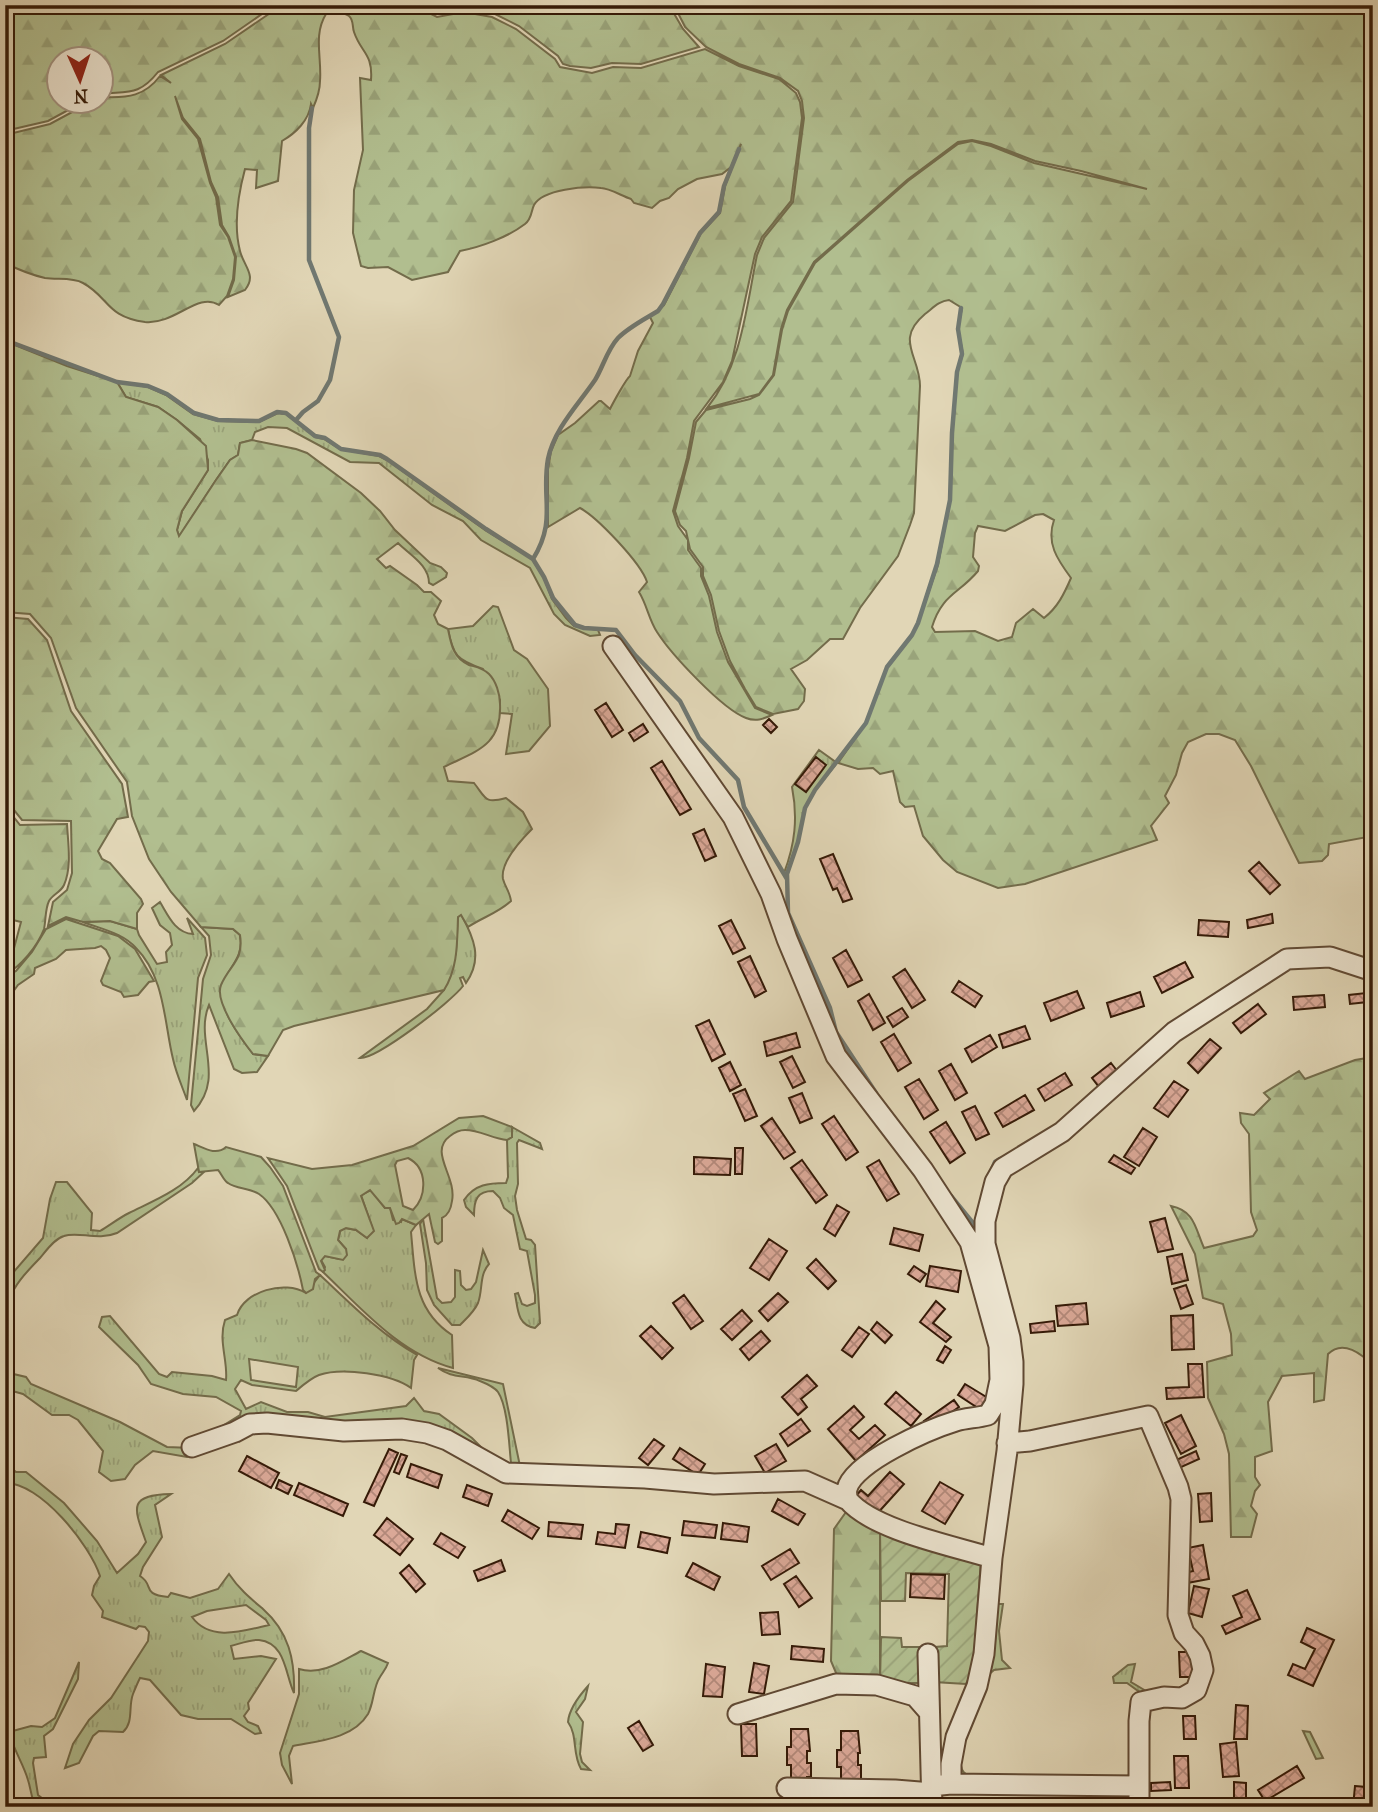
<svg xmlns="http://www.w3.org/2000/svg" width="1378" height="1812" viewBox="0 0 1378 1812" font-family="'IM FELL French Canon',serif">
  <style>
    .grass { fill: url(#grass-tufts); stroke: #736c4b; stroke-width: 2; fill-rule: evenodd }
    .forest { fill: url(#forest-firs); stroke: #736c4b; stroke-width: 2; fill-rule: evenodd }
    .garden { fill: url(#garden-furrows); stroke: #736c4b; stroke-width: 2 }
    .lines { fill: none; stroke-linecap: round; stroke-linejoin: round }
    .stream { stroke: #707871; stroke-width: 4.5 }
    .building { fill: url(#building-cross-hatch); stroke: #351a07; stroke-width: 2 }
    .street-casing { stroke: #604933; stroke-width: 23 }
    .street { stroke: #ece4d0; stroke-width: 19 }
  </style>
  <defs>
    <pattern id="grass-tufts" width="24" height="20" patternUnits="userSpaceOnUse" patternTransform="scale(1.75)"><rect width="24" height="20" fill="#b1be8f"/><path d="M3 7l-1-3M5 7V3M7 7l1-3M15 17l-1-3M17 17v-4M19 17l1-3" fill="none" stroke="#99a37a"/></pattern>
    <pattern id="forest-firs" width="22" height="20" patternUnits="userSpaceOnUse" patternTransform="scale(1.75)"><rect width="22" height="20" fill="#b1be8f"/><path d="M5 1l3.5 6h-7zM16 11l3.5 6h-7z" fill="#99a37a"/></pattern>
    <pattern id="garden-furrows" width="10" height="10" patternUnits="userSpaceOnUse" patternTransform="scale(1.75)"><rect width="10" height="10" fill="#b1be8f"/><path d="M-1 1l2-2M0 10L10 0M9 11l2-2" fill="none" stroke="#99a37a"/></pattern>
    <pattern id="building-cross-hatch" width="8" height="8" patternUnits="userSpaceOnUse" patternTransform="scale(1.75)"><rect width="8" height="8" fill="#daa897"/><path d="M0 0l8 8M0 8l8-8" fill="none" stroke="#b28879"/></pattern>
  </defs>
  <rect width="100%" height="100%" fill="#e1d6b6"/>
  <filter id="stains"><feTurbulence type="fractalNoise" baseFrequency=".00286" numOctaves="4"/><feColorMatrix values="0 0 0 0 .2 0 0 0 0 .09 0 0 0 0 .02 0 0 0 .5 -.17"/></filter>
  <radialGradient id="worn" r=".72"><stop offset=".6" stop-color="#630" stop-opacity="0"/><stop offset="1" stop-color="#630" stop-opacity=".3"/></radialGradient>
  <path class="grass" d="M 117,382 L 148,387 L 166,395 L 193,414 L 218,421 L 259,422 L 278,413 L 286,414 L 315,437 L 324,439 L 340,449 L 379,456 L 387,460 L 485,530 L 532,559 L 544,578 L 552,599 L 566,618 L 574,626 L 598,630 L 600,635 L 590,636 L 565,625 L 554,614 L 530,568 L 481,540 L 463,521 L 432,505 L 379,463 L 350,462 L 287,428 L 268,427 L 255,432 L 252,440 L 240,443 L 238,455 L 230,460 L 216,480 L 179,537 L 177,530 L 182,511 L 208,470 L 208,460 L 200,439 L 177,420 L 158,407 L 126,397 Z
    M 493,606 L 498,607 L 514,650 L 527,659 L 548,689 L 550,726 L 529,751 L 506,754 L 512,714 L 500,713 L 500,700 L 483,669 C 457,660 453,656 448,629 L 473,626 Z
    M 819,750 L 837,763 L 815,790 L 805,808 L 798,842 L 786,875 L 784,873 C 795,844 798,818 792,787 Z
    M 160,902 C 168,915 175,933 193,934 L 187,918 L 205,938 L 207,955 L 198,978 L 187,1100 C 182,1086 176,1073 173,1059 C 164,1022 165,977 136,948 C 123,933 101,929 83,922 L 110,921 L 137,929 L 139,935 L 157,964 L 167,962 L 166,952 L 172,945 L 170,933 L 160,925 L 152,908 Z
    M 461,914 C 474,938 483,959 466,983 L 463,977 L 460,978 L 463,986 C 451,1002 377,1059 360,1058 L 427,1009 L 444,990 L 456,953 L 458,917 Z
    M 201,927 L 233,929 L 240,935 C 243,953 236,960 227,975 C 212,1002 237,1033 253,1054 L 268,1056 L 257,1072 L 242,1073 L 234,1069 L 209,1005 C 194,1040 226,1077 194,1111 L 191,1105 L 203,979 L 211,955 L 209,936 Z
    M 512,1127 L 540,1143 L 542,1149 L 519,1140 L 517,1143 L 518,1184 L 515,1196 L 517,1210 L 526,1239 L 531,1240 L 535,1245 L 540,1323 L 535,1328 C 517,1325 518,1309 515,1294 L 518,1293 L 522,1304 L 527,1306 L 535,1303 L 535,1295 L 527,1251 L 520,1249 L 513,1215 L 504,1208 L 500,1198 L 493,1191 C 477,1191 474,1200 474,1215 L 466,1207 L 464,1200 C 475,1184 489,1183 506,1183 L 508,1177 L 507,1140 L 512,1137 Z
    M 198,1168 L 199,1172 L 205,1171 L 192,1183 L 117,1233 C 98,1241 78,1231 64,1236 C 54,1239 46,1251 40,1258 C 4,1295 6,1299 10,1350 L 5,1341 L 5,1282 L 43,1238 L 50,1199 L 56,1182 L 67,1182 L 92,1213 L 91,1230 L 100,1231 C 110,1225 119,1218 129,1213 C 153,1201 182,1190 198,1168 Z
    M 371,1190 L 385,1208 L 390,1208 L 393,1220 L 401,1222 L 402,1219 L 416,1225 L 411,1232 C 415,1274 414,1310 452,1335 L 453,1368 C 400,1354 361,1308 323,1272 L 325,1267 L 321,1260 L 325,1256 L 339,1259 L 346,1249 L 338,1240 L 340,1231 L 345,1228 L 356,1230 L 367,1238 L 372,1227 L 361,1195 Z
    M 423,1219 L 437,1298 L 442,1303 L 451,1302 L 455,1297 L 455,1270 L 460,1271 L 461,1285 L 466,1290 L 471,1289 L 476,1282 L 483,1250 L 489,1264 C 479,1275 483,1290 478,1303 C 474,1312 467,1318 460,1325 L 452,1325 L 434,1305 L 427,1290 L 426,1263 L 420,1224 Z
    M 320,1275 C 351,1304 380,1334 417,1355 L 414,1360 L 411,1388 C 392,1374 342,1367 319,1375 C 311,1378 303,1385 296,1391 L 252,1385 L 241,1380 L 235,1389 L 246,1409 L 261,1402 L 287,1412 L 308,1412 L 325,1417 L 406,1406 L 414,1398 L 424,1411 L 439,1414 L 472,1438 L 482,1448 L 484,1457 L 448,1437 L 221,1427 L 240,1415 L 241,1411 L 216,1397 L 183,1394 L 151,1384 L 138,1365 L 99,1327 L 102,1317 L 110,1316 L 159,1374 L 167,1377 L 172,1372 L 212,1376 L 226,1380 C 228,1360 218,1341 225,1320 L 237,1315 C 244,1291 285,1280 306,1293 ZM 249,1359 L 298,1367 L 296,1387 L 251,1380 Z
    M 438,1368 L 503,1384 L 521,1471 L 507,1469 L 511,1463 C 509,1445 508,1407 498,1392 C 495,1388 485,1383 480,1381 C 465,1374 453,1379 438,1368 Z
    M 5,1372 L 26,1377 L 31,1384 L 120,1422 L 167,1447 L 192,1448 L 219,1442 L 187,1457 L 153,1451 L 135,1465 L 125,1479 L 111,1481 L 99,1472 L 103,1451 L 78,1420 L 69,1415 L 52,1415 L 23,1394 L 5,1389 Z
    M 1010,1445 L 1014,1445 L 1000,1556 L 997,1604 L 1003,1604 L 999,1631 L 1002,1660 L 1010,1668 L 994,1670 L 987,1676 C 980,1694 957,1749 961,1766 C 962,1773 966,1774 971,1777 L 1134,1779 L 1134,1781 L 957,1780 L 954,1776 L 958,1746 L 988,1657 L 996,1558 Z
    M 5,1463 L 16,1472 L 26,1472 L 64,1503 L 97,1541 L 117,1573 L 138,1554 L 146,1542 C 134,1508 127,1495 171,1494 L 155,1505 L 162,1537 L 143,1567 L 140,1576 C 155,1585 140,1594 168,1597 L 171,1593 L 190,1598 L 218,1589 L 229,1574 C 239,1589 250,1598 263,1609 C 289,1632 295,1660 294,1693 C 285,1674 286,1643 259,1640 C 251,1639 239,1644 231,1646 L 234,1659 L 261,1656 L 276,1659 L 248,1703 L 249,1709 L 244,1716 L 248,1722 L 258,1726 L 261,1733 L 255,1734 L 231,1719 L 198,1719 L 181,1715 L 150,1680 L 140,1678 C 137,1684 135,1689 133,1694 C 128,1707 134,1722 123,1732 L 99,1731 L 93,1736 L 79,1763 L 65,1768 L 73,1744 L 89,1720 L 111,1698 L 148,1641 L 149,1632 L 145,1627 L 139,1626 L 136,1629 L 102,1617 L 103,1611 L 92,1595 L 94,1586 L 100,1576 C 90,1545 40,1482 5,1483 ZM 246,1605 L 266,1620 L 269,1625 C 243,1631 210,1642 192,1617 L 207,1611 Z
    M 361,1651 L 388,1663 C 386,1669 383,1672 380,1677 C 373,1687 374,1703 368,1714 C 353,1739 318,1741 293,1746 L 289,1756 L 292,1784 L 282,1765 L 280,1753 L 299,1694 L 299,1669 C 321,1676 342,1661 361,1651 Z
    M 79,1662 L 78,1679 L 53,1729 L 44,1736 L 46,1757 L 34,1758 L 33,1763 L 38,1795 L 51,1805 L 59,1806 L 36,1807 C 31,1798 31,1789 28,1780 C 23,1763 13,1749 9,1732 L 31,1726 L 42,1727 L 55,1718 Z
    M 1135,1664 L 1131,1682 L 1146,1691 L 1141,1693 L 1127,1683 L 1114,1683 L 1113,1677 L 1128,1665 Z
    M 588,1686 L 585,1699 L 576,1712 L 583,1722 L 580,1754 L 582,1762 L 590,1770 L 581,1769 C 572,1754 578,1736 568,1722 C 569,1709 579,1696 588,1686 Z
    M 1303,1731 L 1310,1732 L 1323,1758 L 1316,1759 Z"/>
  <path class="forest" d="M 5,5 L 275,5 L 223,41 L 158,72 C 139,96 128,91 102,94 L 102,60 L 60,60 L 60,102 L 83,102 L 48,121 L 5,131 Z
    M 282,5 L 413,5 L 437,17 L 464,12 L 492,17 L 516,29 L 555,59 L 560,67 L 592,73 L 613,67 L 641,68 L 705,49 L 739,66 L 779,79 L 796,93 L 800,102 L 802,118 L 791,201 L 762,237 L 755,254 L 732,361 L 723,382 L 694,421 L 687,458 L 673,511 L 678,526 L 688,540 L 688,550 L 701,568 L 701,576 L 709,596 L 717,632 L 728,662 L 755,708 L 772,715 C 763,719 756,722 746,718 C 722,709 671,654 657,632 C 649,620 647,605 639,592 L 647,582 C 641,563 597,517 580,508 L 548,527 L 548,469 L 551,451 L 558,435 L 575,423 L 599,401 L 601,401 L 610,409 C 613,403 626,379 630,376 L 638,351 L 653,323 L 650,317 L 664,305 L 701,233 L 720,213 L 725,186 L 741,144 L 731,167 L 722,174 L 697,179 L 678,189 L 669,198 L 660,201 L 652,208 L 634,203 L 631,199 C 622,196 609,188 601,188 C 585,186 543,189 534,205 C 531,211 532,219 525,224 C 508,237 481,247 460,251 L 448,272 L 412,280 L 388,267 L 368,268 L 361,266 L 353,233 L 354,190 L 363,150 L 360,78 L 371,80 C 373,53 361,53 354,32 C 352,27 354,20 349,16 C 342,12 333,12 326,14 C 313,35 322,58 320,81 C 320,91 317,99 313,108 L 311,104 C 309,120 296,133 282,141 L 278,181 L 256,188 L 257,170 L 245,169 C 238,195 233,224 240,251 C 244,267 257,275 245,290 L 228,297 L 234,280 L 236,257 L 229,237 L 222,225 L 218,197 L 211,182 L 200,139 L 183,118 L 175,96 L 182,119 L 198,139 L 210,183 L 216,197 L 220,225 L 228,237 L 235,257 L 233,279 L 227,296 L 219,305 C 198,291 175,325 145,322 C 106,317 109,297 83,283 C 72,277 57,280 45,278 C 32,275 17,269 5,263 L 5,135 L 50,124 L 87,104 L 102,102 L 104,97 C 128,98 145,96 160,76 L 171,83 L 161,75 L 225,44 Z
    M 421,5 L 669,5 L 683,29 L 699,47 L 641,64 L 612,63 L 591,68 L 570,66 L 563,64 L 558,56 L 519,26 L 493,13 L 464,8 L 438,13 Z
    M 674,5 L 1185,5 L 1188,8 L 1187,5 L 1373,5 L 1373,836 L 1329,844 L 1328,855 L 1322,861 L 1299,863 L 1251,766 L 1235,740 L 1219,734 L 1206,734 L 1188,742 L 1182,753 L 1176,775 L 1165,796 L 1169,803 L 1151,826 L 1157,840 L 1025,884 L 998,888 L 957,872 L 943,860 L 923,836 L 914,806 L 905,807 L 900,802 L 893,771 L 880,774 L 873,768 L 858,769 L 838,763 L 866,723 L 887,668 L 912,636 L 918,623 L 938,565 L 950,500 L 952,433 L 957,372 L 963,354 L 958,329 L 962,308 L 949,300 C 939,301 933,308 925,314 C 894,340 920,356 920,386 L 914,513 L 910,525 L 898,556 L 860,608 L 843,639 L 830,639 L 807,660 L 791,669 L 805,689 L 804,701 L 798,709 L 773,714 L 756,707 L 745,689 L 730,661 L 719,631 L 711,595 L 703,576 L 703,567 L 690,549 L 686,531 L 680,525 L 675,511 L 689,458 L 696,422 L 706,410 L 750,399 L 759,395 L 774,375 L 782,330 L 788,311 L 815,263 L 908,181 L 958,144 L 972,141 L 991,146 L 1034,163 L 1147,189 L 1081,171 L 1035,161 L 991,144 L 972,140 L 958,142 L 907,180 L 814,262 L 787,310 L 781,329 L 773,375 L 759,394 L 707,408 C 742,365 746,308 757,255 L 764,238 L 793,202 L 804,118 L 802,101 L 798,91 L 780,78 L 739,64 L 706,47 L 685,27 ZM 1043,514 L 1054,520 C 1046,543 1057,559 1071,578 C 1064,594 1058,607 1044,618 L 1033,609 L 1016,623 L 1012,637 L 998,641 L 975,631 L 935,632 L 932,627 C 942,594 959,594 978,571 L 979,566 L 973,557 L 975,533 L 978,526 L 1005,531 L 1035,515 Z
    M 5,341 L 67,366 L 117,382 L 126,397 L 158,407 L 177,420 L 206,446 L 208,470 L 182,511 L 177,530 L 179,536 L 216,480 L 230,460 L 238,455 L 240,443 L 252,440 L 296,449 L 307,453 L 361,493 L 380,511 L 395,530 L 430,563 L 441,567 L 447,573 L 446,577 L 433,585 L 429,583 C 429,565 410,555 398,543 L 377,559 L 386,568 L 390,566 L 417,585 L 424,592 L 431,592 L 441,601 L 434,615 L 438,624 L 448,629 C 451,644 453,658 469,665 C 476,667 483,668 489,674 C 496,681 500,694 500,704 C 502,746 476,751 444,767 L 448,781 L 474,783 C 486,798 484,804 506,798 L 523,812 L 532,829 C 521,840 500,862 503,879 C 505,887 510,892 511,901 C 498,913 483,917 468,927 L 461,915 L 458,917 C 457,943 458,968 444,990 L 294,1026 L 283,1030 L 268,1056 L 253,1054 C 242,1040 214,1002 221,985 C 230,964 244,961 240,935 L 233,929 L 201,927 L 171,892 L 149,859 L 132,816 L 127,782 L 76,708 L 51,638 L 30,614 L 5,612 Z
    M 5,617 L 28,619 L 47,640 L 71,711 L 122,784 L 128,817 L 117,819 L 98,851 L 102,859 L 110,863 L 141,899 L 143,904 L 137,913 L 137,929 L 110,921 L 83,922 L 66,917 L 48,926 L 53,902 L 67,890 L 72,873 L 71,821 L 22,820 L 5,799 Z
    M 5,806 L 20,825 L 67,824 C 68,843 72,867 64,885 C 61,892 52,895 49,901 C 45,909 46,920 44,929 C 37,947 21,966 5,975 L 5,952 L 13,952 L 21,922 L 5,918 Z
    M 66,919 L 118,936 L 135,949 L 154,981 L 149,982 L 138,995 L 124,997 L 121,992 L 103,985 L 101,981 L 110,958 L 106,950 L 101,946 L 95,948 L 66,950 L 56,959 L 35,968 L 34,974 L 18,985 L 5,1003 L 5,977 L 16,971 L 32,952 L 46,929 Z
    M 1373,1057 L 1373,1366 C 1362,1354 1343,1339 1328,1354 L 1324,1400 L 1314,1402 L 1314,1373 L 1282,1376 L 1268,1402 L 1272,1451 L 1255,1457 L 1255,1477 L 1260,1485 L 1255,1491 L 1251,1506 L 1257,1514 L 1251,1537 L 1231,1537 L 1229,1454 L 1224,1434 L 1208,1398 L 1207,1362 L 1232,1355 L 1231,1334 L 1223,1304 L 1203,1298 L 1195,1254 L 1171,1206 C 1195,1211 1195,1228 1204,1248 L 1253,1236 L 1257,1230 L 1251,1212 L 1249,1134 L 1241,1123 L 1240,1113 L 1254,1115 L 1270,1099 L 1264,1093 L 1299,1071 L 1305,1079 L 1355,1060 Z
    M 483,1116 L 512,1127 L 512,1137 L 507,1140 C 493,1139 480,1130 465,1130 C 460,1130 455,1132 450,1136 C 428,1152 457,1176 452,1201 C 451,1209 449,1215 442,1218 L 442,1241 L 438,1244 L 435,1242 L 429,1214 L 416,1225 L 402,1219 L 399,1223 L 396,1224 L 390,1208 L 385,1208 L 370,1190 L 361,1196 L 374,1231 L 367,1238 L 356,1230 L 346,1228 L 340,1231 L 338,1240 L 346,1249 L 347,1255 L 343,1260 L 325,1256 L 321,1261 L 325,1270 L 323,1272 L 319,1269 L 287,1186 L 268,1158 L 312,1169 L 352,1165 L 413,1146 L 459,1118 ZM 408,1158 C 428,1168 427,1196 413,1210 L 403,1206 L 395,1165 L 397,1161 Z
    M 194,1144 C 204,1148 216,1156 226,1147 L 261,1157 L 270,1167 L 283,1186 L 316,1272 L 320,1275 L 315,1279 L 313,1289 L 306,1293 L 303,1290 C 298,1264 281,1209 259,1194 C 250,1188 236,1189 228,1183 C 224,1181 221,1173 218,1170 L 199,1172 Z
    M 846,1512 L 880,1531 L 880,1683 L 839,1680 L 831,1661 L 834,1529 Z"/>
  <path class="garden" d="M 880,1531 L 981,1560 L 973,1670 L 966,1684 L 934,1682 L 935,1647 L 947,1646 L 949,1574 L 906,1573 L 905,1601 L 881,1601 Z
    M 881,1637 L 901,1638 L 902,1647 L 924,1647 L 924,1683 L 880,1683 Z"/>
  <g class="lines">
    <path class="stream" d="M 5,340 L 117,382 L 148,386 L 167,394 L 194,413 L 218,420 L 259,421 L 277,412 L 286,413 L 315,436 L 325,438 L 341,449 L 380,455 L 387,459 L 486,529 L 533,559 L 544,577 L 553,598 L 575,625 L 584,628 L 616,630 L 635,655 L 680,701 L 699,738 L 738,780 L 744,807 L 787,879
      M 296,420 L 303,412 L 318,401 L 330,380 L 339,337 L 309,260 L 309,128 L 312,108
      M 533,559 C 557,520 541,499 548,459 C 554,429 578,405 595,380 C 603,367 607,350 618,338 C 629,327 645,319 658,311 L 663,304 L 700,233 L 719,212 L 724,186 L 739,149
      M 1289,950 L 1328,949
      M 876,1093 L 836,1032 L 830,1008 L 788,913 L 787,874 L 798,842 L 805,808 L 815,790 L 866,723 L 887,667 L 912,635 L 918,623 L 937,564 L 950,500 L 952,433 L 957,372 L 962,354 L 958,329 L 961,308
      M 990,1174 L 995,1162 L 1000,1159
      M 951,1196 L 977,1228
      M 940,1768 L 947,1739"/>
  </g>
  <path class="building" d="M 606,703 L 623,730 L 612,737 L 595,710 Z
    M 769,719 L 777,727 L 771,733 L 763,725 Z
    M 643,724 L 648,732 L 634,741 L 629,733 Z
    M 816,757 L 826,765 L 806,792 L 795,784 Z
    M 662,761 L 691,809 L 680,815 L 651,768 Z
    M 704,829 L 716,856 L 705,861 L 693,834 Z
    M 833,854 L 852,899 L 843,902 L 837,888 L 833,890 L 820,859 Z
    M 1259,862 L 1280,885 L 1270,894 L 1249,871 Z
    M 1272,914 L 1273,923 L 1248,928 L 1247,920 Z
    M 731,920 L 745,948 L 733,954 L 719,926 Z
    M 1199,920 L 1229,922 L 1228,937 L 1198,935 Z
    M 846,950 L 862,980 L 848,987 L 833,958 Z
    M 750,956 L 766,991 L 755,997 L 738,962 Z
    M 1185,962 L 1193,977 L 1162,993 L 1154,977 Z
    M 905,969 L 925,1000 L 912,1008 L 893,977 Z
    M 959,981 L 982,996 L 975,1007 L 952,992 Z
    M 1077,991 L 1084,1008 L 1051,1021 L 1044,1003 Z
    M 1140,992 L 1144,1006 L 1111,1017 L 1107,1003 Z
    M 1366,993 L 1367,1002 L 1350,1004 L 1349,995 Z
    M 869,994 L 885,1023 L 873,1030 L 858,1001 Z
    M 1324,995 L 1325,1007 L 1294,1010 L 1293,997 Z
    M 1258,1004 L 1266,1014 L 1241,1033 L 1233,1023 Z
    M 902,1008 L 908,1017 L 893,1027 L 887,1017 Z
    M 709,1020 L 725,1054 L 712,1061 L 696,1026 Z
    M 1025,1026 L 1030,1039 L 1003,1048 L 999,1035 Z
    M 796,1033 L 800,1047 L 767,1056 L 764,1042 Z
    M 894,1034 L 911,1063 L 898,1071 L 881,1042 Z
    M 990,1035 L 997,1047 L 972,1062 L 965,1049 Z
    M 1210,1039 L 1221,1048 L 1198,1073 L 1188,1063 Z
    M 792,1056 L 805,1082 L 793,1088 L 780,1062 Z
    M 730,1062 L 741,1085 L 730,1091 L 719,1068 Z
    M 1111,1063 L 1118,1072 L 1099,1087 L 1092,1078 Z
    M 951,1064 L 967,1093 L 955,1100 L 939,1071 Z
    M 1065,1073 L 1072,1085 L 1045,1101 L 1038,1089 Z
    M 919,1079 L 938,1110 L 924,1119 L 905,1087 Z
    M 1174,1081 L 1188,1090 L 1168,1117 L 1154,1108 Z
    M 745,1089 L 757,1116 L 745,1121 L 733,1094 Z
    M 802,1093 L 812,1118 L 800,1123 L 789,1098 Z
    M 1025,1095 L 1034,1110 L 1003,1127 L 995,1113 Z
    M 975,1106 L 989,1134 L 976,1140 L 962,1112 Z
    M 834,1116 L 858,1152 L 846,1160 L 822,1124 Z
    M 772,1118 L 795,1152 L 784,1159 L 761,1126 Z
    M 946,1122 L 965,1153 L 950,1163 L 930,1132 Z
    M 1143,1128 L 1157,1137 L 1139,1166 L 1124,1157 Z
    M 735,1148 L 743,1148 L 742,1174 L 735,1174 Z
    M 1114,1155 L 1135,1168 L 1131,1174 L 1109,1162 Z
    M 694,1157 L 731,1159 L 730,1175 L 694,1174 Z
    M 802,1160 L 827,1195 L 816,1203 L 791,1168 Z
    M 879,1160 L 899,1194 L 887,1201 L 867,1167 Z
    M 837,1205 L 849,1212 L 835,1236 L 824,1229 Z
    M 1165,1218 L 1173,1249 L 1158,1252 L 1150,1222 Z
    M 894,1228 L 923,1235 L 919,1251 L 890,1244 Z
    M 769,1239 L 787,1251 L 769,1280 L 750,1268 Z
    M 1182,1254 L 1188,1280 L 1172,1284 L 1167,1257 Z
    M 816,1259 L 836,1281 L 828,1289 L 807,1268 Z
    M 914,1266 L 926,1274 L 920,1282 L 908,1274 Z
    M 930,1266 L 961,1271 L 958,1292 L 926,1286 Z
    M 1186,1285 L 1193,1304 L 1181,1309 L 1174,1289 Z
    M 778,1293 L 788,1302 L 768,1321 L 759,1311 Z
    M 684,1295 L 703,1321 L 691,1329 L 673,1303 Z
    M 936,1301 L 945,1309 L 933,1323 L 951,1337 L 946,1342 L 920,1322 Z
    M 1086,1303 L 1088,1324 L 1058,1326 L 1056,1306 Z
    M 742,1310 L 752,1321 L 732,1340 L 721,1329 Z
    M 1193,1315 L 1194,1349 L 1172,1350 L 1171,1316 Z
    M 1054,1321 L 1055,1331 L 1031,1333 L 1030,1324 Z
    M 877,1322 L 892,1335 L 885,1343 L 871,1330 Z
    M 651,1326 L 673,1348 L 662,1359 L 640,1336 Z
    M 859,1327 L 869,1334 L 852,1357 L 842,1350 Z
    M 761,1331 L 770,1341 L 749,1360 L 740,1349 Z
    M 945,1346 L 951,1350 L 943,1363 L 937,1360 Z
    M 1188,1364 L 1202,1364 L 1204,1397 L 1167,1399 L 1166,1388 L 1189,1387 Z
    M 807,1375 L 817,1386 L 801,1399 L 807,1407 L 798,1415 L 782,1397 Z
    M 965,1384 L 988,1398 L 981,1410 L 958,1395 Z
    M 896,1392 L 921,1414 L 911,1426 L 885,1404 Z
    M 954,1400 L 959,1407 L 929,1428 L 924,1421 Z
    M 854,1406 L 864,1417 L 850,1430 L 859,1439 L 875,1425 L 885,1435 L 856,1461 L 828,1429 Z
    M 1181,1415 L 1196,1446 L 1181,1454 L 1165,1423 Z
    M 801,1419 L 810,1431 L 788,1446 L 780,1434 Z
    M 654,1439 L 664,1446 L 648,1465 L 639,1458 Z
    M 776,1444 L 786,1461 L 765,1473 L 755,1456 Z
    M 680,1448 L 705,1464 L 698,1475 L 673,1459 Z
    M 389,1449 L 398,1453 L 374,1506 L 364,1502 Z
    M 1196,1451 L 1199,1459 L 1177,1469 L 1174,1461 Z
    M 401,1454 L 407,1456 L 399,1474 L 394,1472 Z
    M 247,1456 L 279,1473 L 271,1488 L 239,1471 Z
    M 411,1464 L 442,1475 L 438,1488 L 407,1477 Z
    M 890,1472 L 904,1484 L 875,1516 L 854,1498 L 861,1490 L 868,1496 Z
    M 279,1480 L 292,1486 L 288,1494 L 276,1488 Z
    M 940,1482 L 963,1495 L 945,1524 L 922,1511 Z
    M 299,1483 L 348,1504 L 343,1516 L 294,1495 Z
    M 467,1485 L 492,1494 L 488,1506 L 463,1497 Z
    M 1211,1493 L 1212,1521 L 1200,1522 L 1198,1494 Z
    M 778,1499 L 805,1514 L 798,1525 L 772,1511 Z
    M 508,1510 L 539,1528 L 532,1539 L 502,1521 Z
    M 387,1518 L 413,1539 L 400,1555 L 374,1535 Z
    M 684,1521 L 717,1525 L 715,1538 L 682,1535 Z
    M 549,1522 L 583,1525 L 581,1539 L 548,1536 Z
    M 723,1523 L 749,1527 L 747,1542 L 721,1539 Z
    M 616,1524 L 629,1525 L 625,1548 L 596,1544 L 598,1532 L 615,1534 Z
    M 641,1532 L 670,1538 L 667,1553 L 638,1547 Z
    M 441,1533 L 465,1547 L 458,1558 L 434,1544 Z
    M 1203,1545 L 1209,1579 L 1187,1583 L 1185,1573 L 1193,1571 L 1188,1548 Z
    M 790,1549 L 799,1563 L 771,1580 L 762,1566 Z
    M 501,1560 L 505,1571 L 478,1581 L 474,1571 Z
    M 693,1563 L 720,1577 L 714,1590 L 686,1576 Z
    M 409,1565 L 425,1584 L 416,1592 L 400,1573 Z
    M 911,1574 L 945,1575 L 944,1599 L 910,1597 Z
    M 796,1576 L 812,1598 L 799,1607 L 784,1584 Z
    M 1194,1586 L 1209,1589 L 1202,1617 L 1188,1613 Z
    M 1247,1590 L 1260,1619 L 1226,1634 L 1222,1626 L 1242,1617 L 1233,1596 Z
    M 778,1612 L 780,1634 L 762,1635 L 760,1613 Z
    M 1307,1628 L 1334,1640 L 1313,1686 L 1288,1675 L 1293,1664 L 1305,1669 L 1315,1649 L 1301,1642 Z
    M 792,1646 L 824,1649 L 823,1662 L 791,1659 Z
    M 1179,1652 L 1192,1652 L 1192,1677 L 1180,1677 Z
    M 754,1663 L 769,1666 L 764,1694 L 749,1692 Z
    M 706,1664 L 725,1667 L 722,1697 L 703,1696 Z
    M 1236,1705 L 1248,1706 L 1247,1739 L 1234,1739 Z
    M 1183,1716 L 1195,1716 L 1196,1739 L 1184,1739 Z
    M 639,1721 L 653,1745 L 643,1751 L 628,1728 Z
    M 741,1724 L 756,1724 L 757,1756 L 742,1756 Z
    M 791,1729 L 808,1729 L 810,1751 L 807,1751 L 807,1763 L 811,1763 L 811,1777 L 807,1777 L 807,1782 L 791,1782 L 791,1765 L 787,1765 L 787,1747 L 791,1747 Z
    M 841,1731 L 858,1731 L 860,1753 L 858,1753 L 858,1765 L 861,1765 L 861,1779 L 857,1779 L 857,1784 L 841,1784 L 841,1767 L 837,1767 L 837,1750 L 841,1750 Z
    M 1236,1742 L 1239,1776 L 1223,1777 L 1220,1744 Z
    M 1174,1756 L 1188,1756 L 1189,1788 L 1175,1788 Z
    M 1297,1766 L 1304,1778 L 1265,1801 L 1258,1790 Z
    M 1170,1782 L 1171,1790 L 1151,1791 L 1151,1783 Z
    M 1234,1782 L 1246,1783 L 1246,1807 L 1234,1807 Z
    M 1355,1786 L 1366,1787 L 1364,1807 L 1353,1807 Z
    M 789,1796 L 806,1796 L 808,1807 L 789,1807 Z
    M 840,1796 L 857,1796 L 859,1807 L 840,1807 Z
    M 1196,1799 L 1197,1807 L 1184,1807 L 1183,1801 Z"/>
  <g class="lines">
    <g class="street-casing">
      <path id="street" d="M 613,646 L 733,817 L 771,894 L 787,939 L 836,1056 L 923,1170 L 970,1242 L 999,1346 L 1000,1380 L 995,1404 L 988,1415 C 977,1418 966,1418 956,1421 C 930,1429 853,1462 847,1489 C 846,1493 847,1497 848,1500 C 873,1530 954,1546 992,1558
        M 1007,1443 L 1030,1441 L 1148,1416 L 1178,1487 L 1181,1499 L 1178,1615 L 1184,1633 L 1194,1644 L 1200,1656 L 1203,1670 L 1196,1690 L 1182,1698 L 1164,1697 L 1141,1702 L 1139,1721 L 1139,1807
        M 192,1447 L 235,1432 L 250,1424 L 267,1423 L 344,1431 L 402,1429 L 427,1433 L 447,1440 L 506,1473 L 645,1478 L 714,1484 L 805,1481 L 848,1500
        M 928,1654 L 932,1807
        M 738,1714 L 836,1684 L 877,1685 L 915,1696 L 929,1712
        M 951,1784 L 951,1764 L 956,1737 L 977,1686 L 984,1654 L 992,1558 L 1007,1451 L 1013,1384 L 1013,1362 L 1010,1338 L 985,1244 L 985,1221 L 995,1182 L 1003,1168 L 1062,1132 L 1174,1032 L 1287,959 L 1330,957 L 1373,971
        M 931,1786 L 951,1784 L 1138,1786
        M 787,1788 L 895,1790 L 932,1793"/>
    </g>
    <use href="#street" class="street"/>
  </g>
  <rect width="1378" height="1812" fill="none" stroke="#e1d6b6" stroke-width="28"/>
  <rect x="7" y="7" width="1364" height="1798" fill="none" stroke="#351a07" stroke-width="3.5"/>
  <rect x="14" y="14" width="1350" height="1784" fill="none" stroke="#351a07" stroke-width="2"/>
  <g transform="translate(80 80) rotate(177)"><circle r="33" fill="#ece4d0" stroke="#a39380" stroke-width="2"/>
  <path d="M0-5L12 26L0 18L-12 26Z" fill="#8f2418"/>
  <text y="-10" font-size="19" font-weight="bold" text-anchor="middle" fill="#351a07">N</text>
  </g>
  <rect width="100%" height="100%" filter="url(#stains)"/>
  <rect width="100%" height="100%" fill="url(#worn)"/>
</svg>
